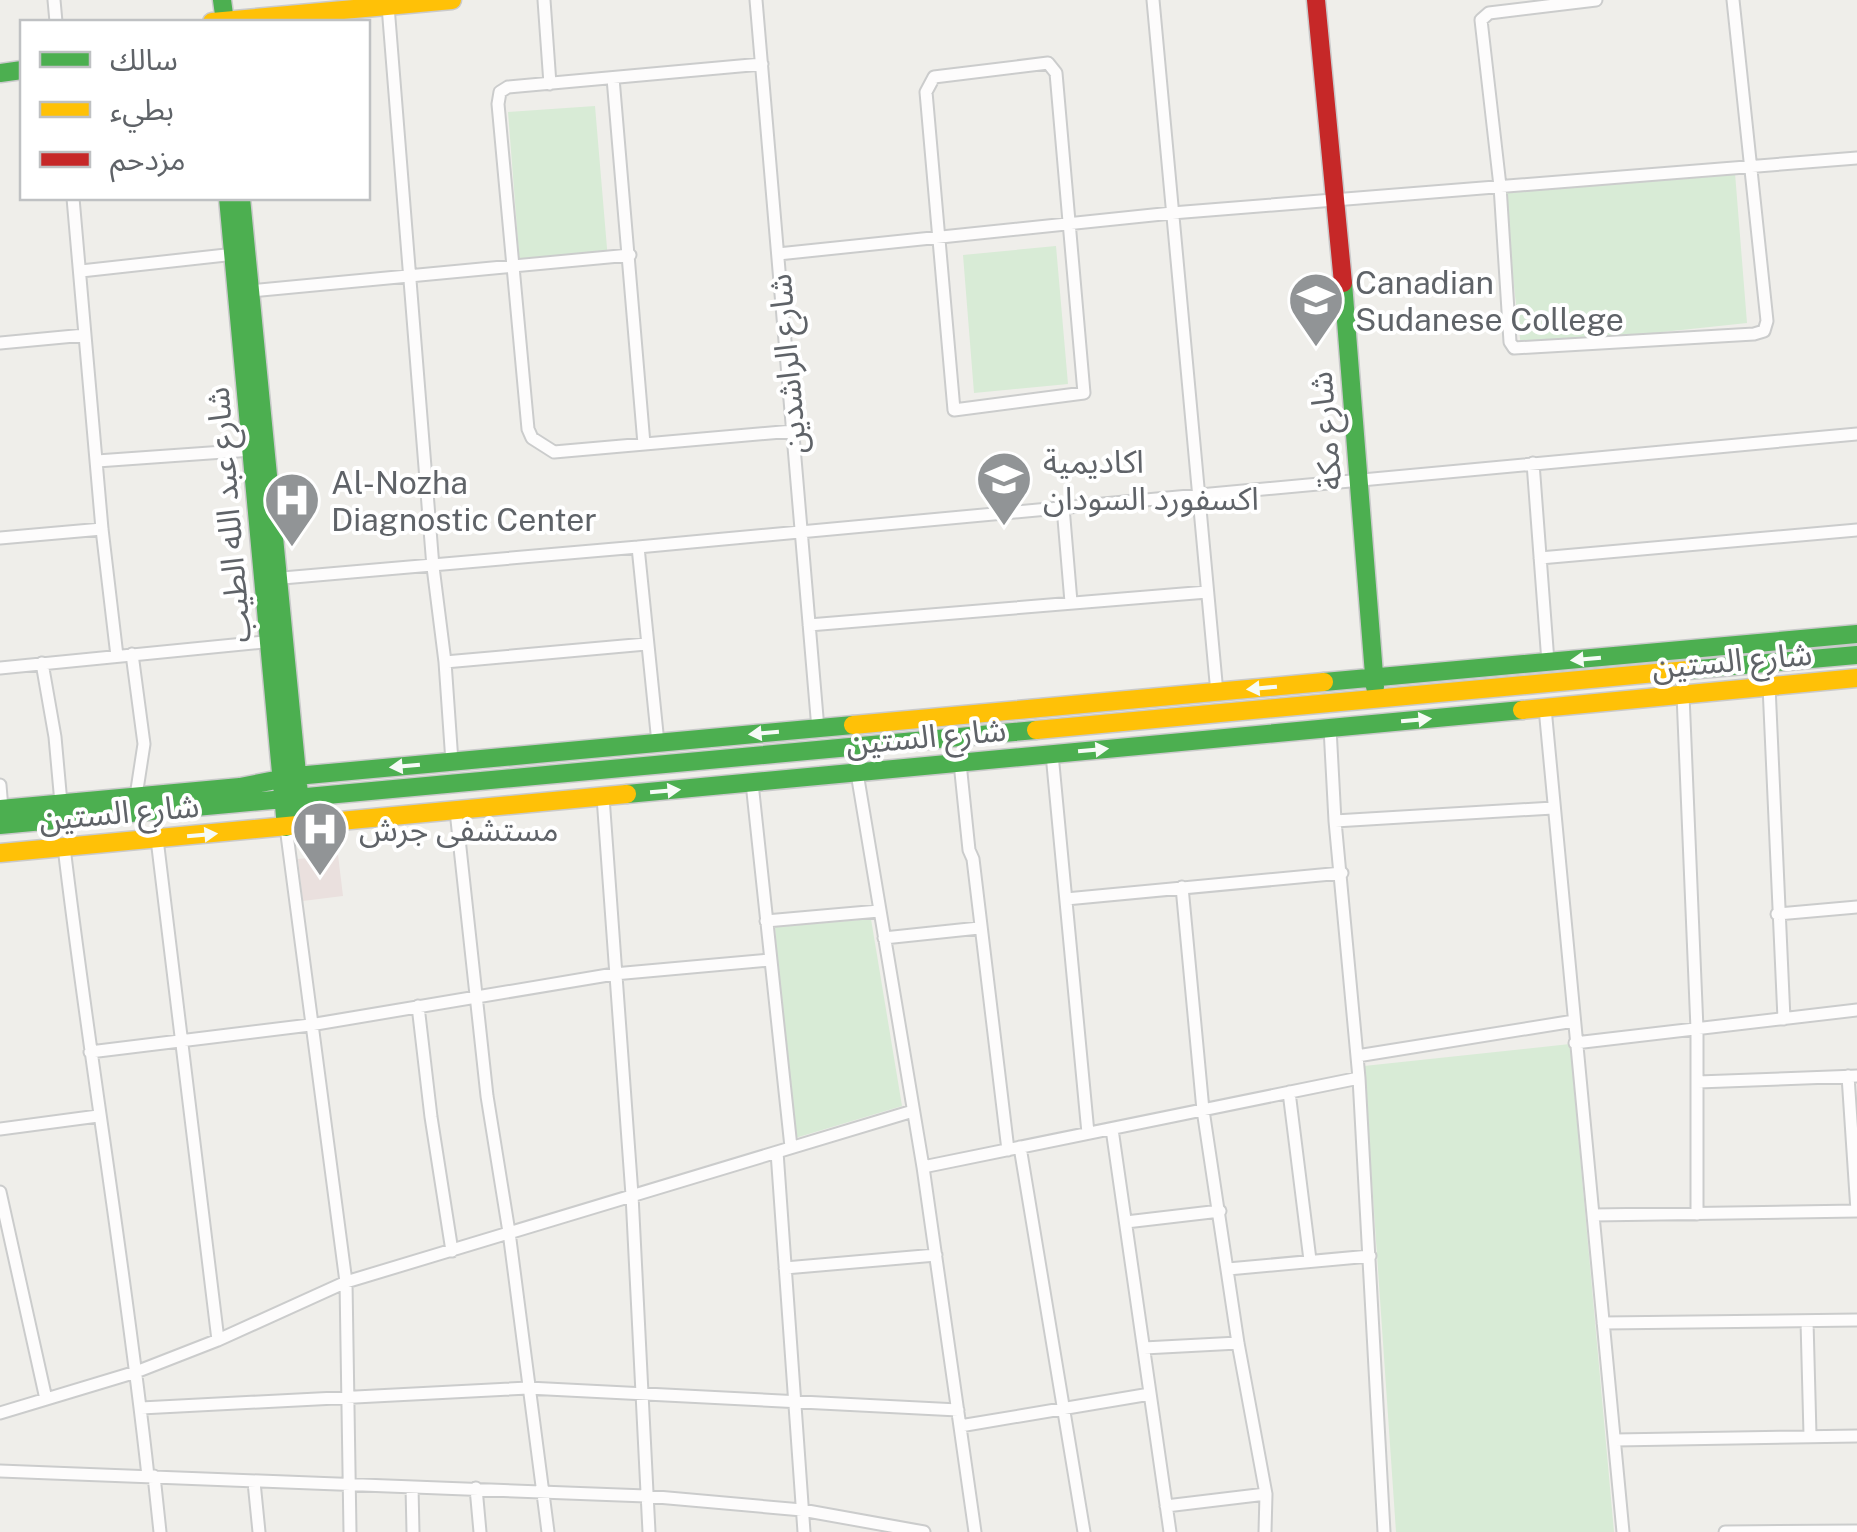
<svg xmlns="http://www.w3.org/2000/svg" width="1857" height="1532" viewBox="0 0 1857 1532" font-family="'Public Sans','Noto Sans Arabic',sans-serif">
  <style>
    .medical { fill: #eae0de }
    .green { fill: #d8ebd6 }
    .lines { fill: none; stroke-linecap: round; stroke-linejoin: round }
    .street-casing { stroke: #cbcccc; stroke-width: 15 }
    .fast-casing { stroke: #cacacb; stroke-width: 21 }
    .slow-casing { stroke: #cacacb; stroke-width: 21 }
    .jam-casing { stroke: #cacacb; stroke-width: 21 }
    .street { stroke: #fdfcfc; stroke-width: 11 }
    .fast { stroke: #4caf50; stroke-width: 18 }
    .slow { stroke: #ffc107; stroke-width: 18 }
    .jam { stroke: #c62828; stroke-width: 18 }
    .oneway { fill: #f6fbf6 }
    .labels { text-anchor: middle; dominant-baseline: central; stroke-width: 8; stroke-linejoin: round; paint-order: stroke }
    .poi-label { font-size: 32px; fill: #5f6368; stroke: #fff; text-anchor: start }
    .street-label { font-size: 32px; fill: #5f6368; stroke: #fff }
  </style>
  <rect width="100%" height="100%" fill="#efeeea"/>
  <path class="medical" d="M 338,855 L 343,896 L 303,901 L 298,859 Z"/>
  <path class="green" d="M 595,106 L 608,260 L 520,267 L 508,112 Z
    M 1735,173 L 1747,323 L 1521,347 L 1503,192 Z
    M 1056,246 L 1068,384 L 974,393 L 963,255 Z
    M 871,919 L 902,1106 L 792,1139 L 775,927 Z
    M 1570,1044 L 1614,1532 L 1396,1532 L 1364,1066 Z"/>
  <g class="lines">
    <g class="street-casing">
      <path id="street" d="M 54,0 L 56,22
        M 544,0 L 550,84
        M 756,0 L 818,729
        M 1153,0 L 1217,693
        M 1596,0 L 1489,13 L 1481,20 L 1500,186 L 1510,342 L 1514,348 L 1754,334 L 1764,331 L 1767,321 L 1733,0
        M 388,6 L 433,567 L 445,662 L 452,762
        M 1048,63 L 1056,73 L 1084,393 L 954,410 L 926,92 L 934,77 Z
        M 762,64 L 508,87 L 500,92 L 498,104 L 528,429 L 532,438 L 554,452 L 793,431
        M 613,78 L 644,444
        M 73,198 L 102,529 L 117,656
        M 778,254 L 1172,213 L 1857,158
        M 81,271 L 235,254
        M 250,291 L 630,255
        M 0,343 L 85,335
        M 97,461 L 252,450
        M 1533,463 L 1548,662
        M 1063,507 L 1071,602
        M 0,538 L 102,529
        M 638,547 L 1857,434
        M 1540,558 L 1857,530
        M 271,579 L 638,547 L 658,743
        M 809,625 L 1207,592
        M 132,654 L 144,744 L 136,796
        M 445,662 L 646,644
        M 42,663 L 55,737 L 61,803
        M 0,668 L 274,641
        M 1682,671 L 1697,1029 L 1697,1214
        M 1769,686 L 1784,1019
        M 1545,708 L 1623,1532
        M 1330,728 L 1335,821 L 1359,1078 L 1384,1532
        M 1052,754 L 1088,1133
        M 960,763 L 969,850 L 973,859 L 1008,1150
        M 857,773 L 923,1167 L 975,1532
        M 752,783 L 791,1147
        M 0,785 L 2,809
        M 603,797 L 632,1195 L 649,1532
        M 456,811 L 487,1096 L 509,1232 L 548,1532
        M 1335,821 L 1553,808
        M 286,827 L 346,1282 L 350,1532
        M 157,839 L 218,1340
        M 64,847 C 89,1057 125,1265 148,1476
        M 1182,887 L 1203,1110 L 1238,1343 L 1266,1494 L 1265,1532
        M 1066,899 L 1342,873
        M 1777,914 L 1857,907
        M 766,921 L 879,911
        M 884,938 L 979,928
        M 418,1006 L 431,1117 L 452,1251
        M 1575,1043 L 1857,1010
        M 90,1052 L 310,1025 L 614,974 L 769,960
        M 1357,1056 L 1574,1021
        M 1848,1076 L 1857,1211
        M 1698,1082 L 1857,1076
        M 1289,1092 L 1310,1260
        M 0,1129 L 98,1116
        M 1112,1129 L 1170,1532
        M 1020,1147 L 1084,1532
        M 777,1152 L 804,1532
        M 923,1167 L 1359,1078
        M 0,1192 L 46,1399
        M 1593,1215 L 1857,1211
        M 1126,1222 L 1220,1211
        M 785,1268 L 936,1255
        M 1228,1269 L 1370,1256
        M 1807,1321 L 1810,1435
        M 1603,1323 L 1857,1320
        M 1144,1348 L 1238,1343
        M 141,1408 L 528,1388 L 958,1410
        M 0,1413 L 136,1372 L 218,1340 L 346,1282 L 913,1111
        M 960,1426 L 1150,1394
        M 1615,1440 L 1857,1436
        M 0,1471 L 646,1496 L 802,1510 L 924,1532
        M 154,1476 L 160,1532
        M 254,1482 L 259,1532
        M 412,1487 L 413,1532
        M 476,1488 L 480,1532
        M 1166,1506 L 1266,1494
        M 1725,1532 L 1857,1531"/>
    </g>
    <g class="fast-casing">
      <path id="fast" d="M 222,0 L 225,22
        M 0,73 L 22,70
        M 228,198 L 286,827
        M 241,198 L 302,825
        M 1343,283 L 1375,687
        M 1688,670 L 1857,655
        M 1324,682 L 1857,634
        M 627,794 L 1522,710
        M 0,809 L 240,787 L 296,776 L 853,725
        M 0,825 L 1036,730"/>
    </g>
    <g class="slow-casing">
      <path id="slow" d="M 212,22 L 452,0
        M 1522,710 L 1857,678
        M 853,725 L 1324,682
        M 1036,730 L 1688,670
        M 0,853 L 627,794"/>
    </g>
    <g class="jam-casing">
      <path id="jam" d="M 1316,0 L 1343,283"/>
    </g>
    <use href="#street" class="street"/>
    <use href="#fast" class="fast"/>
    <use href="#slow" class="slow"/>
    <use href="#jam" class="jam"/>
  </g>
  <defs><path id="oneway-solid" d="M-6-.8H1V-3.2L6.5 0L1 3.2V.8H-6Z" transform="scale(2.5)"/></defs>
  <g class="oneway">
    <use href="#oneway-solid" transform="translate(1586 659) rotate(175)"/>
    <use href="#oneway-solid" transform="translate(1262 688) rotate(175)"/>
    <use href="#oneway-solid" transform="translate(1416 720) rotate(-5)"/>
    <use href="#oneway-solid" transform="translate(764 733) rotate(175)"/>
    <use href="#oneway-solid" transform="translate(1093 750) rotate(-5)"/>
    <use href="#oneway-solid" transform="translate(405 766) rotate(175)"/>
    <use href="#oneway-solid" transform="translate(665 791) rotate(-5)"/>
    <use href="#oneway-solid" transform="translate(202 835) rotate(-5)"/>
  </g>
  <defs>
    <g id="university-pin" transform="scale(2.875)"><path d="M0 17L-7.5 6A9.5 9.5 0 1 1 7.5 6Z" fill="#919496" stroke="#fff"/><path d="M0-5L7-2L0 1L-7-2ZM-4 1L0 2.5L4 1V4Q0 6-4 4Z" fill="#fff"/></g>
    <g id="hospital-pin" transform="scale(2.875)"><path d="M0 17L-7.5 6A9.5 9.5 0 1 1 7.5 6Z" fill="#919496" stroke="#fff"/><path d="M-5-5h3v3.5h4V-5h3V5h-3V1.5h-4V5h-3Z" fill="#fff"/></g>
  </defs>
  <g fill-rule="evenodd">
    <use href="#university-pin" x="1316" y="300"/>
    <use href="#university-pin" x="1004" y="479"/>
    <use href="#hospital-pin" x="292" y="500"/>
    <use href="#hospital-pin" x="320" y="829"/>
  </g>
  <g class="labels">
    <g class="poi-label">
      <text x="1355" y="282">Canadian<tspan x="1355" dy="37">Sudanese College</tspan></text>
      <text x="1043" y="461">اكاديمية<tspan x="1043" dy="37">اكسفورد السودان</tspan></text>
      <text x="331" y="482">Al-Nozha<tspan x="331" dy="37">Diagnostic Center</tspan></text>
      <text x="359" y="829">مستشفى جرش</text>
    </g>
    <g class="street-label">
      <text transform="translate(787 364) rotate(-95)">شارع الراشدين</text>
      <text transform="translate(1325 431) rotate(-95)">شارع مكة</text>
      <text transform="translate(228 515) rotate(-95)">شارع عبد الله الطيب</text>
      <text transform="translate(1732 660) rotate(-5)">شارع الستين</text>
      <text transform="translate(926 736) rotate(-5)">شارع الستين</text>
      <text transform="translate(119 812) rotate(-5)">شارع الستين</text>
    </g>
  </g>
  <rect x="20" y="20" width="350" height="180" fill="#ffffff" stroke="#bfc1c3" stroke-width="2.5"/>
  <rect x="40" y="52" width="50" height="15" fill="#4caf50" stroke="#bfc1c3" stroke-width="2.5"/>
  <text x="110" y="70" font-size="30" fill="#5f6368">سالك</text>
  <rect x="40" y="102" width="50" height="15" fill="#ffc107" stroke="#bfc1c3" stroke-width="2.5"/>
  <text x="110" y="120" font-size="30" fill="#5f6368">بطيء</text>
  <rect x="40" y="152" width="50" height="15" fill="#c62828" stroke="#bfc1c3" stroke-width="2.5"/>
  <text x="110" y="170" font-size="30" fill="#5f6368">مزدحم</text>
</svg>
